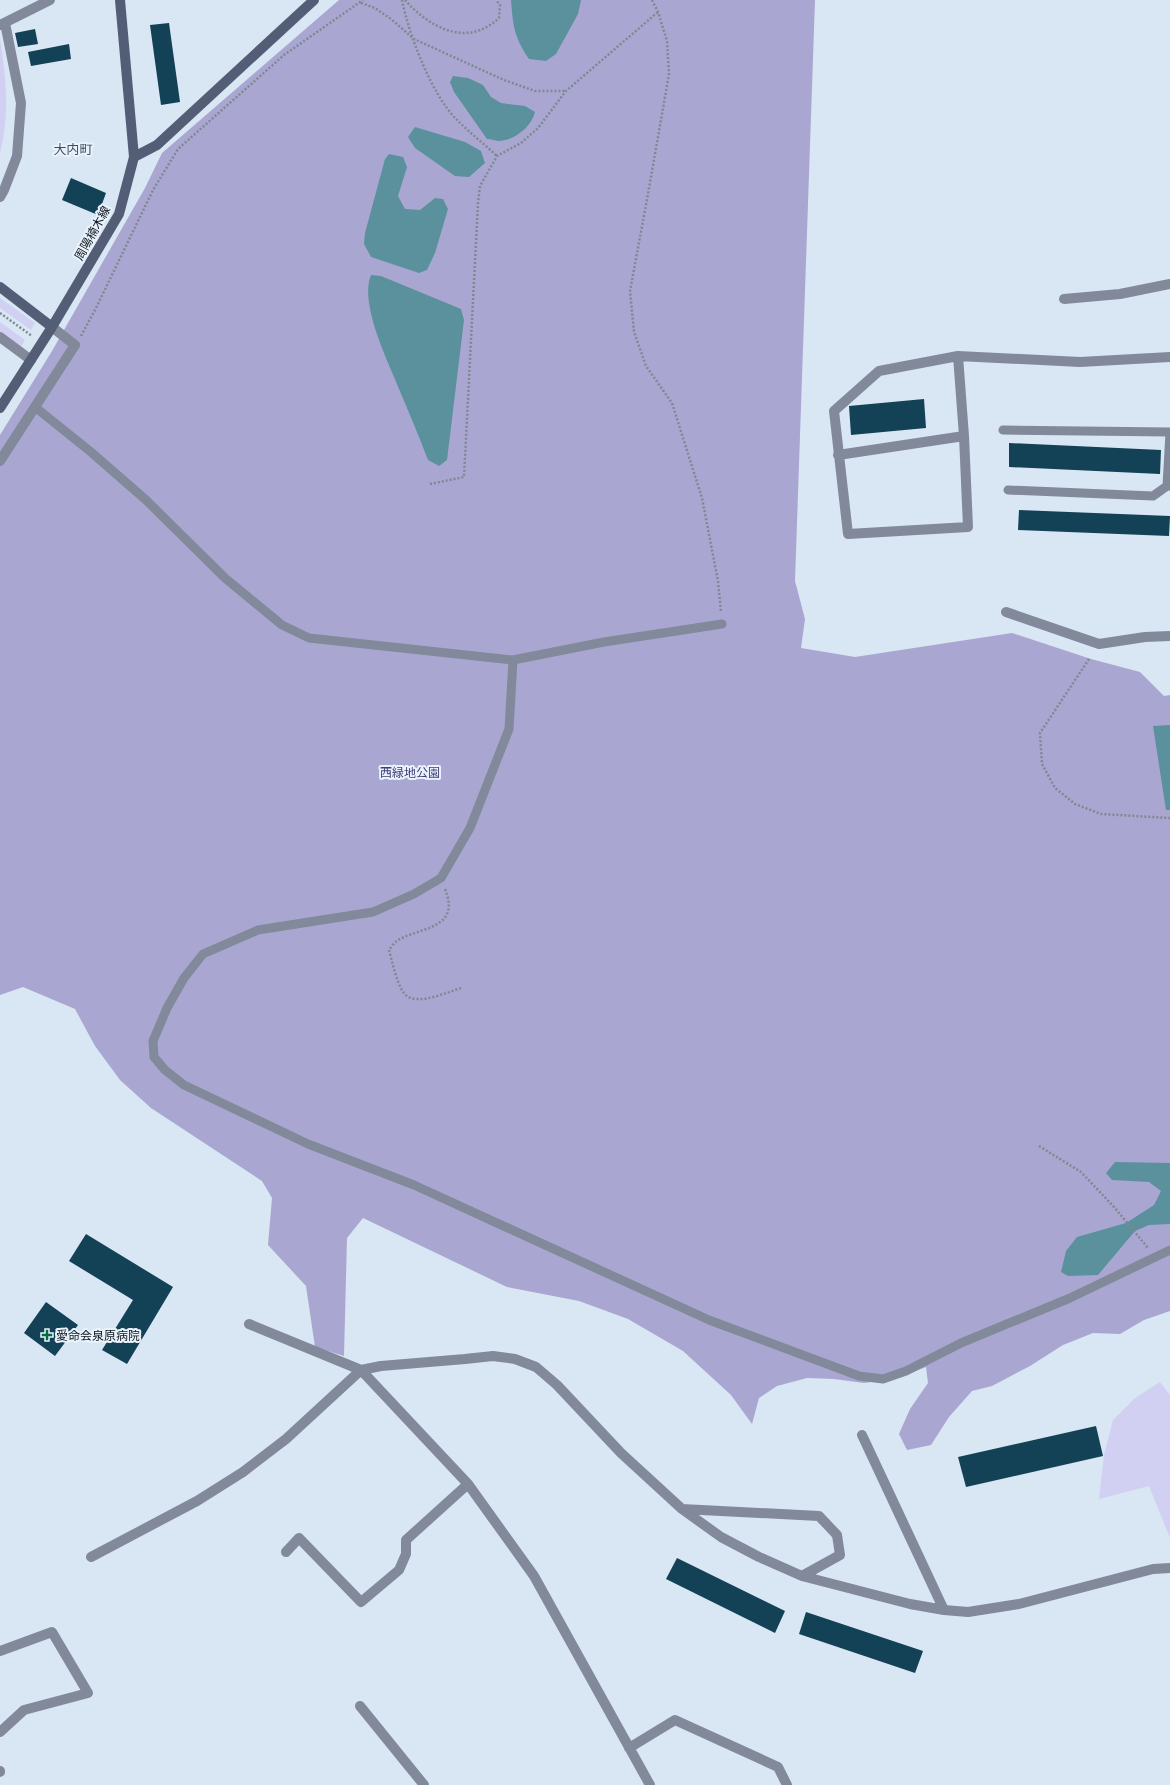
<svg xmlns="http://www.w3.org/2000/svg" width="1170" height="1785" viewBox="0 0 1170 1785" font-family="Inter,'Noto Sans JP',sans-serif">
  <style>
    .green { fill: #d1d0f3 }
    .forest { fill: #a9a7d1 }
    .water { fill: #5a919d }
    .building { fill: #134156 }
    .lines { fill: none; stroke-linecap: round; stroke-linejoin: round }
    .path { stroke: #7f8891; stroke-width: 2.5; stroke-dasharray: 2 2; stroke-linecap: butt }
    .lane { stroke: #82899a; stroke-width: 9 }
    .street { stroke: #82899a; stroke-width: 10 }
    .secondary { stroke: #545d76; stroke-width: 10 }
    .poi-dot { fill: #056b41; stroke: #e9f3fe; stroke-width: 1.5 }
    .labels { text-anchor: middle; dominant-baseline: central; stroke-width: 4; stroke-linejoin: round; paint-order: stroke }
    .street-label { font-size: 12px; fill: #11151a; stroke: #e9f3fe }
    .park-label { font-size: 12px; fill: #433c73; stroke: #e9f3fe }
    .poi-label { font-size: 12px; fill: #11151a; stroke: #e9f3fe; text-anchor: start }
    .neighbourhood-label { font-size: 13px; fill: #434d58; stroke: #e9f3fe }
  </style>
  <rect width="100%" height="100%" fill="#d9e6f3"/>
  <path class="green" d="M 0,38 C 6,76 10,115 0,153 Z
    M 0,298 L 35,323 L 31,330 L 0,308 Z
    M 0,322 L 25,340 L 19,350 L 0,336 Z
    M 1160,1382 L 1170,1395 L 1170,1538 L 1149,1486 L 1099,1499 L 1104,1455 L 1113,1420 L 1135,1398 Z"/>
  <path class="forest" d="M 339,0 L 815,0 L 795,581 L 805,619 L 801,648 L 855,657 L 1012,633 L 1091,659 L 1140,672 L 1164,696 L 1170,695 L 1170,1311 L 1144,1320 L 1120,1334 L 1093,1333 L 1063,1345 L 1030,1366 L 992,1386 L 972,1391 L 949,1417 L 931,1445 L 907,1450 L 899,1434 L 910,1409 L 928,1383 L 926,1367 L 898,1378 L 864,1383 L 834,1379 L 807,1378 L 777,1386 L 759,1398 L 752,1424 L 731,1395 L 683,1351 L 628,1319 L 579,1301 L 507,1287 L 363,1218 L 347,1238 L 344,1356 L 315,1347 L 306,1286 L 268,1245 L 272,1198 L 262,1181 L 151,1108 L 120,1080 L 95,1046 L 75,1009 L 23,987 L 0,995 L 0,435 L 52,351 L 145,188 L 162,153 Z"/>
  <path class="water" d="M 511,0 L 581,0 L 578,14 L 556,54 L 546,61 L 529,59 C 514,37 513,26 511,0 Z
    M 453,76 L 468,78 L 483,85 L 491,97 L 501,103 L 525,106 L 535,112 C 532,126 515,140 500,141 C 496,141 491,139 487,139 L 454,92 L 450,82 Z
    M 415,127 L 465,142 L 481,151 L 485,163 L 469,177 L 455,176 L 415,148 L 408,137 Z
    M 389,154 L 403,157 L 407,167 L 398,196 L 405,209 L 420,210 L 435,198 L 443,199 L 448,209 L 435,253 L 427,270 L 419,273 L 371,257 L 364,244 L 365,233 L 385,159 Z
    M 371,275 L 381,276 L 461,309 L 464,320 L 447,460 L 439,466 L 428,460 C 419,436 409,413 399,389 C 388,361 359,304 371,275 Z
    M 1170,725 L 1170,810 L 1166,810 L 1153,726 Z
    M 1115,1162 L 1170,1163 L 1170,1224 L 1149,1225 L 1135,1231 L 1098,1275 L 1068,1276 L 1061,1272 L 1066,1251 L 1077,1237 L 1126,1223 L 1154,1205 L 1161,1191 L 1149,1182 L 1112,1180 L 1106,1173 Z"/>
  <path class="building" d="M 169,23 L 180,102 L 161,105 L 150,25 Z
    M 35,29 L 38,44 L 18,47 L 15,33 Z
    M 69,44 L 71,59 L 31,66 L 28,52 Z
    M 71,178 L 106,193 L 98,215 L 62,200 Z
    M 924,399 L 926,428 L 851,435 L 849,406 Z
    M 1009,443 L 1161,450 L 1160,474 L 1009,467 Z
    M 1019,510 L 1170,516 L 1169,536 L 1018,530 Z
    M 86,1234 L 173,1287 L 127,1364 L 102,1350 L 133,1300 L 69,1261 Z
    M 46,1302 L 78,1325 L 55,1356 L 24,1333 Z
    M 1096,1426 L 1103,1456 L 966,1487 L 958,1457 Z
    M 677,1558 L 785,1611 L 775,1633 L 666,1579 Z
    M 806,1612 L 923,1651 L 915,1673 L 799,1634 Z"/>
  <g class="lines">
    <path class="path" d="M 402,0 C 409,35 431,93 456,119 C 469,132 484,144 497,156
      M 405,0 C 430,28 467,48 499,18 L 500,5 L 496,0
      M 652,0 L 658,12 L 667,41 L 669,74 L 648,194 L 630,291 L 634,332 L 646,366 L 672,403 L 702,498 L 718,581 L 721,612
      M 361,3 L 375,8 L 391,19 L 414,39 L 504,80 L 535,91 L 566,91
      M 0,313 L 32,336
      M 81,336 L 96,308 L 153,190 L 178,149 L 284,55 L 363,0
      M 430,484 L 464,477 L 478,203 L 480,186 L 497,156 L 521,143 L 538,128 L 566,91 L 658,12
      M 1089,659 L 1040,733 L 1042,764 L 1055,788 L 1075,804 L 1101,814 L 1170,818
      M 445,889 C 461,928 423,927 400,939 C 395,941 392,946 389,950 C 392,961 398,990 407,996 C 419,1005 448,992 461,988
      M 1039,1146 L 1081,1172 L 1115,1208 L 1148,1248"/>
    <path class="lane" d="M 35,407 L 91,452 L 146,500 L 225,578 L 282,625 L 309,638 L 513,660 L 604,642 L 722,624
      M 1003,430 L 1170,432
      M 1167,486 L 1170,433
      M 1008,490 L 1153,496 L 1167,486 L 1170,486
      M 513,660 L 509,729 L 470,828 L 441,878 L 414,894 L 373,912 L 258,930 L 203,954 L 184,978 L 167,1008 L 153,1041 L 154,1057 L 165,1070 L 184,1085 L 308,1144 L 414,1185 L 709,1320 L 859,1376 L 883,1379 L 906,1371 L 961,1343 L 1070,1298 L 1170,1250"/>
    <path class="street" d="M 0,25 L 50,0
      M 0,197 L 4,190 L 17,156 L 21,103 L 5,23
      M 1064,299 L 1120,294 L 1170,284
      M 0,337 L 31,360
      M 958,356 L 964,436 L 968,527 L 848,534 L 834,411 L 879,371 L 958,356 L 1080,362 L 1170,357
      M 838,455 L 964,436
      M 0,461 L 75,345 L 52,327
      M 1006,612 L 1099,644 L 1145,637 L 1170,636
      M 249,1324 L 361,1370 L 468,1484 L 534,1576 L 650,1785
      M 862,1435 L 944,1610
      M 682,1509 L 819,1516 L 837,1535 L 840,1555 L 802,1576
      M 286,1552 L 299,1538 L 361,1602 L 399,1570 L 406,1554 L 406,1540 L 468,1484
      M 91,1557 L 197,1501 L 243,1472 L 286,1439 L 361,1370 L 381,1366 L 465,1359 L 493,1356 L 515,1359 L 536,1367 L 557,1385 L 621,1453 L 682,1509 L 721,1537 L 759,1557 L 802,1576 L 910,1604 L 944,1610 L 968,1612 L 1019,1604 L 1153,1569 L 1170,1568
      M 0,1651 L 52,1632 L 88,1693 L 24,1710 L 0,1732
      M 360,1706 L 424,1785
      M 629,1748 L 675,1720 L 778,1767 L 787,1785
      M 0,1772 L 0,1771"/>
    <path class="secondary" d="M 134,157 L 157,145 L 314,0
      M 0,287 L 52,327
      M 0,408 L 52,327 L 119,214 L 134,157 L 120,0"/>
  </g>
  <path class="poi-dot" d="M45 1329h4v4h4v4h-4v4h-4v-4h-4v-4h4z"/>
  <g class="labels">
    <g class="street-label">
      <text transform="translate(92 233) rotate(-61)">周陽楠木線</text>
    </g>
    <g class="park-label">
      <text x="410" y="772">西緑地公園</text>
    </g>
    <g class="poi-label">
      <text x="56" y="1335">愛命会泉原病院</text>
    </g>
    <g class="neighbourhood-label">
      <text x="73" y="149">大内町</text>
    </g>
  </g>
</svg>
